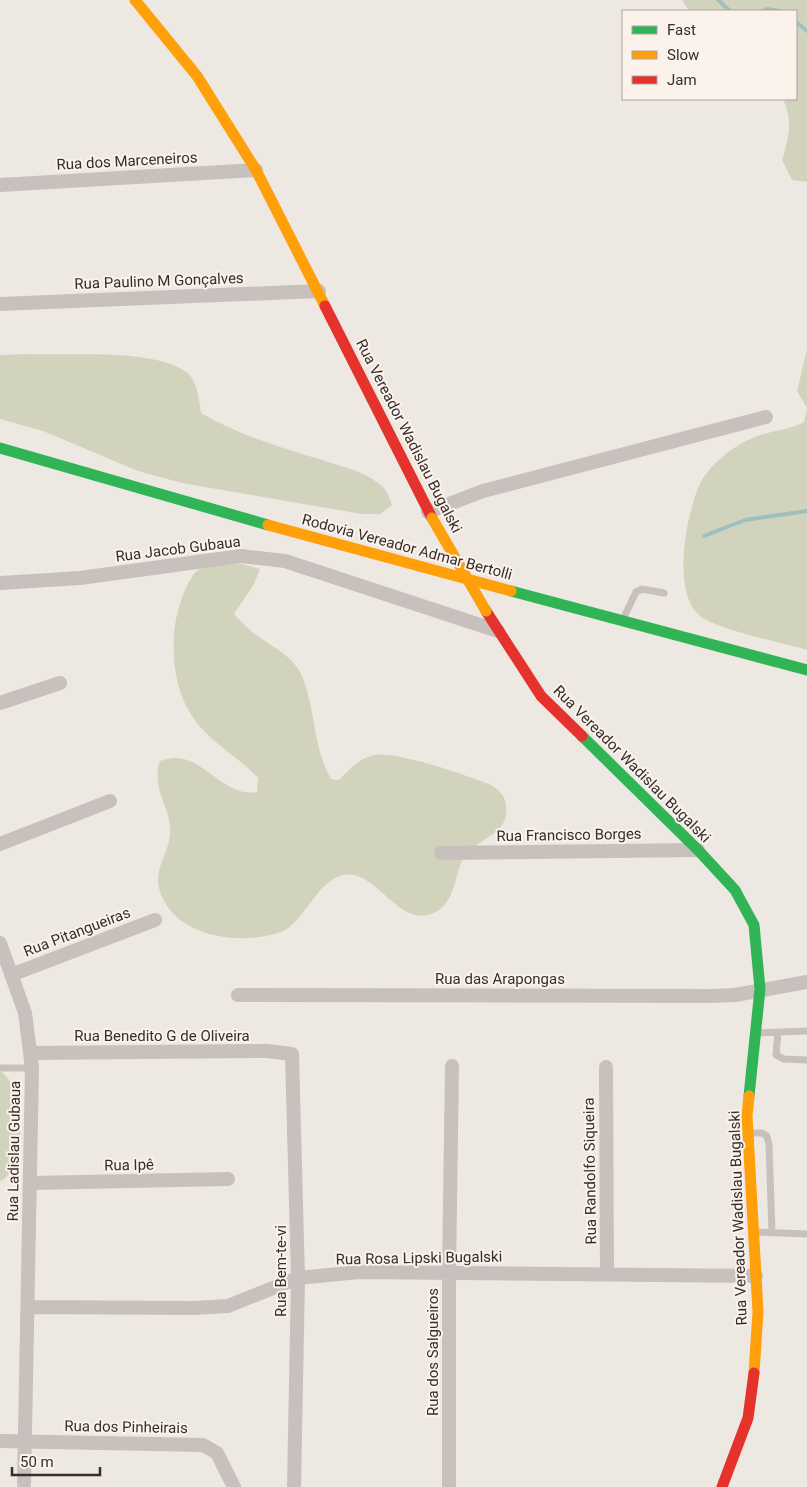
<svg xmlns="http://www.w3.org/2000/svg" width="807" height="1487" viewBox="0 0 807 1487" font-family="Roboto,sans-serif">
  <style>
    .green { fill: #d1d3bd }
    .lines { fill: none; stroke-linecap: round; stroke-linejoin: round }
    .stream { stroke: #a0c0bd; stroke-width: 4 }
    .lane { stroke: #c7c0bc; stroke-width: 7 }
    .street { stroke: #c7c0bc; stroke-width: 14 }
    .fast { stroke: #30b455; stroke-width: 11 }
    .slow { stroke: #ff9f0a; stroke-width: 11 }
    .jam { stroke: #e5322d; stroke-width: 11 }
    .slow-bridge { stroke: #ff9f0a; stroke-width: 11 }
    .labels { text-anchor: middle; dominant-baseline: central; stroke-width: 4; stroke-linejoin: round; paint-order: stroke }
    .street-label { font-size: 15px; fill: #382d2a; stroke: #faf2eb }
  </style>
  <rect width="100%" height="100%" fill="#eee8e3"/>
  <path class="green" d="M 682,0 L 807,0 L 807,182 L 792,180 L 782,160 C 789,138 793,120 783,99 L 796,99 L 796,11 L 689,11 Z
    M 807,349 L 807,408 L 797,391 Z
    M 27,354 C 68,356 151,348 185,371 C 198,380 199,400 201,413 C 239,435 280,447 322,460 C 340,466 363,471 378,483 C 386,489 389,495 392,505 L 380,514 L 362,514 L 182,483 L 138,471 L 43,431 L 0,419 L 0,355 Z
    M 807,409 L 807,650 C 784,643 714,629 699,615 C 672,591 686,518 698,488 C 702,477 712,466 721,458 C 732,448 746,440 760,435 C 775,430 790,430 804,422 Z
    M 242,564 L 260,569 L 254,584 L 234,614 C 239,619 244,625 250,630 C 266,644 290,653 300,672 C 316,705 312,746 331,779 L 339,780 C 349,770 359,758 374,755 C 396,751 463,774 486,783 C 494,786 503,792 505,801 C 514,838 473,836 462,861 C 453,881 454,909 428,915 C 393,923 373,862 337,877 C 316,886 300,926 281,932 C 240,946 172,938 159,888 C 154,868 169,853 170,834 C 172,807 150,789 160,761 C 164,760 170,758 175,758 C 204,757 225,798 257,792 L 258,778 C 238,756 211,743 194,719 C 169,684 168,628 185,590 C 189,583 192,573 200,569 C 212,563 229,565 242,564 Z
    M 0,1071 C 27,1086 27,1171 0,1181 Z"/>
  <g class="lines">
    <path class="stream" d="M 718,0 L 730,11
      M 763,11 L 767,9 L 779,11
      M 796,22 L 807,31
      M 704,536 L 745,520 L 807,511"/>
    <path class="lane" d="M 624,617 L 636,592 L 642,589 L 664,593
      M 778,1032 L 776,1055 L 784,1059 L 807,1060
      M 756,1033 L 807,1031
      M 0,1068 L 32,1068
      M 750,1133 L 762,1133 L 767,1136 L 769,1145 L 772,1233
      M 755,1232 L 807,1234"/>
    <path class="street" d="M 0,185 L 256,170
      M 0,304 L 319,291
      M 428,512 L 483,491 L 766,417
      M 0,583 L 80,578 L 241,556 L 285,561 L 498,631
      M 0,703 L 60,683
      M 0,844 L 110,801
      M 441,853 L 698,850
      M 0,943 L 25,1013 L 32,1068 L 24,1484
      M 11,975 L 155,920
      M 238,995 L 710,996 L 735,995 L 807,982
      M 31,1053 L 267,1051 L 292,1054 L 298,1278 L 294,1487
      M 606,1067 L 607,1274
      M 31,1183 L 228,1179
      M 28,1307 L 194,1308 L 228,1306 L 298,1278 L 359,1272 L 756,1276
      M 0,1441 L 203,1445 L 217,1453 L 234,1487
      M 449,1487 L 449,1273 L 452,1066"/>
    <path class="fast" d="M 0,448 L 268,525
      M 511,591 L 807,670
      M 582,736 L 698,850 L 735,890 L 754,925 L 760,989 L 749,1096"/>
    <path class="slow" d="M 135,0 L 197,76 L 256,170 L 325,306
      M 268,525 L 511,591
      M 749,1096 L 747,1116 L 758,1312 L 754,1373"/>
    <path class="jam" d="M 325,306 L 432,518
      M 486,611 L 541,696 L 582,736
      M 722,1487 L 748,1418 L 754,1373"/>
    <path class="slow-bridge" d="M 432,518 L 486,611"/>
  </g>
  <g class="labels">
    <g class="street-label">
      <text transform="translate(127 161) rotate(-3)">Rua dos Marceneiros</text>
      <text transform="translate(159 281) rotate(-2)">Rua Paulino M Gonçalves</text>
      <text transform="translate(409 436) rotate(63)">Rua Vereador Wadislau Bugalski</text>
      <text transform="translate(407 547) rotate(15)">Rodovia Vereador Admar Bertolli</text>
      <text transform="translate(178 549) rotate(-7)">Rua Jacob Gubaua</text>
      <text transform="translate(632 764) rotate(45)">Rua Vereador Wadislau Bugalski</text>
      <text transform="translate(569 835) rotate(-1)">Rua Francisco Borges</text>
      <text transform="translate(77 932) rotate(-21)">Rua Pitangueiras</text>
      <text x="500" y="979">Rua das Arapongas</text>
      <text x="162" y="1036">Rua Benedito G de Oliveira</text>
      <text transform="translate(14 1151) rotate(-89)">Rua Ladislau Gubaua</text>
      <text transform="translate(129 1165) rotate(-1)">Rua Ipê</text>
      <text transform="translate(590 1171) rotate(-91)">Rua Randolfo Siqueira</text>
      <text transform="translate(738 1218) rotate(-92)">Rua Vereador Wadislau Bugalski</text>
      <text transform="translate(419 1258) rotate(-1)">Rua Rosa Lipski Bugalski</text>
      <text transform="translate(281 1271) rotate(-90)">Rua Bem-te-vi</text>
      <text transform="translate(433 1352) rotate(-90)">Rua dos Salgueiros</text>
      <text transform="translate(126 1427) rotate(1)">Rua dos Pinheirais</text>
    </g>
  </g>
  <rect x="622" y="10" width="175" height="90" fill="#faf2eb" stroke="#aca39e"/>
  <rect x="632" y="26" width="25" height="8" fill="#30b455" stroke="#aca39e"/>
  <text x="667" y="35" font-size="15" fill="#382d2a">Fast</text>
  <rect x="632" y="51" width="25" height="8" fill="#ff9f0a" stroke="#aca39e"/>
  <text x="667" y="60" font-size="15" fill="#382d2a">Slow</text>
  <rect x="632" y="76" width="25" height="8" fill="#e5322d" stroke="#aca39e"/>
  <text x="667" y="85" font-size="15" fill="#382d2a">Jam</text>
  <path d="M12 1467v8h88v-8" fill="none" stroke="#382d2a" stroke-width="2.5"/>
  <text x="20" y="1467" font-size="15" fill="#382d2a" stroke="#faf2eb" stroke-width="4" paint-order="stroke">50 m</text>
</svg>
